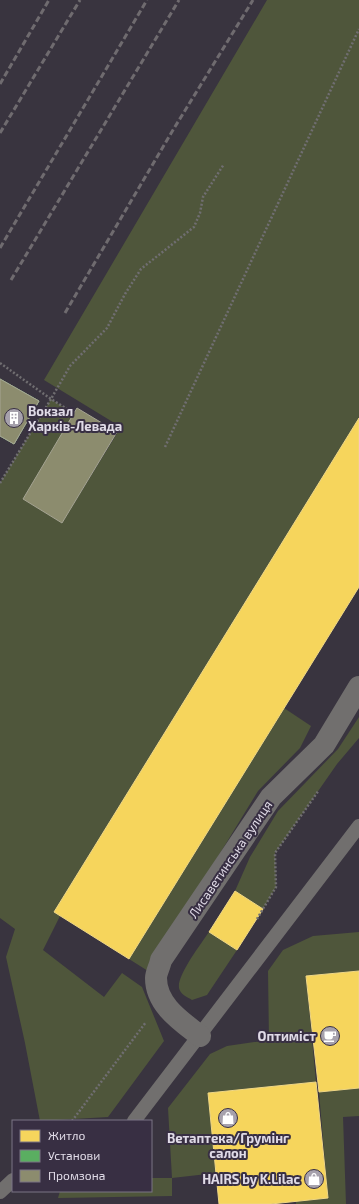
<svg xmlns="http://www.w3.org/2000/svg" width="359" height="1204" viewBox="0 0 359 1204" font-family="'Exo 2',sans-serif">
  <style>
    .green { fill: #4f563b }
    .homes { fill: #f6d55c; stroke: #efd786 }
    .public { fill: #5aae61; stroke: #82bc89 }
    .industry { fill: #8c8c6e; stroke: #a5a492 }
    .lines { fill: none; stroke-linecap: round; stroke-linejoin: round }
    .path { stroke: #706e71; stroke-width: 2.5; stroke-dasharray: 2 2; stroke-linecap: butt }
    .service { stroke: #716f6e; stroke-width: 14 }
    .minor { stroke: #716f6e; stroke-width: 22 }
    .rail { stroke: #6f6b6f; stroke-width: 3; stroke-dasharray: 6 3; stroke-linecap: butt }
    .labels { text-anchor: middle; dominant-baseline: central; stroke-width: 4; stroke-linejoin: round; paint-order: stroke }
    .poi-label { font-size: 13px; font-weight: bold; fill: #e0dbe7; stroke: #382f43; text-anchor: end }
    .street-label { font-size: 13px; fill: #e0dbe7; stroke: #382f43 }
  </style>
  <rect width="100%" height="100%" fill="#39343f"/>
  <path class="green" d="M 267,0 L 359,0 L 359,418 L 54,912 L 60,916 L 43,950 L 104,997 L 122,973 L 142,987 L 164,1041 L 108,1117 L 40,1121 L 25,1043 L 6,957 L 15,929 L 0,918 L 0,483 L 51,399 L 74,414 L 23,499 L 62,523 L 121,427 L 44,380 Z
    M 284,708 L 311,726 L 300,748 L 258,791 L 148,971 L 129,959 Z
    M 359,717 L 359,738 L 337,764 L 275,853 L 276,887 L 263,909 L 235,891 L 250,857 L 278,811 L 338,749 Z
    M 209,932 L 237,950 L 207,995 L 192,1000 C 187,997 180,994 179,988 C 177,975 201,944 209,932 Z
    M 359,932 L 359,971 L 306,976 L 316,1082 L 208,1093 L 216,1173 L 172,1178 L 172,1196 L 58,1198 L 60,1191 L 151,1191 L 151,1178 L 172,1178 L 168,1108 L 210,1054 L 227,1046 L 269,1040 L 268,971 L 283,950 L 313,936 Z
    M 359,1088 L 359,1116 L 343,1117 L 346,1204 L 296,1204 L 296,1201 L 328,1198 L 319,1092 Z"/>
  <path class="homes" d="M 359,418 L 359,587 L 129,959 L 54,912 Z
    M 235,891 L 263,909 L 237,950 L 209,932 Z
    M 359,971 L 359,1088 L 319,1092 L 306,976 Z
    M 316,1082 L 328,1198 L 271,1204 L 219,1204 L 208,1093 Z"/>
  <path class="public" d="M 0,379 L 39,401 L 14,444 L 0,436 Z"/>
  <path class="industry" d="M 0,379 L 39,401 L 14,444 L 0,436 Z
    M 77,408 L 117,432 L 62,523 L 23,499 Z"/>
  <g class="lines">
    <path class="path" d="M 0,363 L 51,399 L 70,366 L 107,328 L 125,294 L 141,269 L 194,227 L 200,213 L 203,197 L 224,164
      M 165,447 L 359,29
      M 0,483 L 51,399 L 75,414
      M 257,919 L 276,887 L 275,853 L 319,790
      M 72,1121 L 146,1022"/>
    <path class="service" d="M 134,1121 L 359,826
      M 0,1192 L 13,1180"/>
    <path class="minor" d="M 200,1036 C 181,1021 156,1005 156,978 C 156,973 160,966 161,960 L 271,797 L 324,745 L 359,687"/>
    <path class="rail" d="M 0,84 L 49,0
      M 0,133 L 80,0
      M 0,248 L 147,0
      M 11,280 L 179,0
      M 65,313 L 173,130 L 253,0"/>
  </g>
  <defs>
    <g id="building-disc" transform="scale(1)"><circle r="9.5" fill="#a6a1ac" stroke="#382f43"/><path d="M-4-6H4V6H1V3H-1V6H-4ZM-2.5-4.3h1.7v1.8h-1.7ZM.8-4.3h1.7v1.8H.8ZM-2.5-1h1.7V.8h-1.7ZM.8-1h1.7V.8H.8Z" fill="#fff"/></g>
    <g id="cafe-disc" transform="scale(1)"><circle r="9.5" fill="#a6a1ac" stroke="#382f43"/><path d="M-5.5-4.5H6V0H3Q3 3.5 0 3.5H-2.5Q-5.5 3.5-5.5 0ZM3-3.2v2h1.7v-2ZM-6 4.5H4V6H-6Z" fill="#fff"/></g>
    <g id="shop-disc" transform="scale(1)"><circle r="9.5" fill="#a6a1ac" stroke="#382f43"/><path d="M-5-2.5h2.3a2.7 3.5 0 0 1 5.4 0H5L5.5 6h-11ZM-1.5-2.5h3a1.5 2.3 0 0 0-3 0Z" fill="#fff"/></g>
  </defs>
  <g fill-rule="evenodd">
    <use href="#building-disc" x="14" y="418"/>
    <use href="#cafe-disc" x="330" y="1036"/>
    <use href="#shop-disc" x="228" y="1118"/>
    <use href="#shop-disc" x="314" y="1179"/>
  </g>
  <g class="labels">
    <g class="poi-label">
      <text x="28" y="411" text-anchor="start">Вокзал<tspan x="28" dy="15">Харків-Левада</tspan></text>
      <text x="316" y="1036">Оптиміст</text>
      <text x="228" y="1138" text-anchor="middle">Ветаптека/Грумінг<tspan x="228" dy="15">салон</tspan></text>
      <text x="300" y="1179">HAIRS by K.Lilac</text>
    </g>
    <g class="street-label">
      <text transform="translate(230 859) rotate(-56)">Лисаветинська вулиця</text>
    </g>
  </g>
  <rect x="12" y="1120" width="140" height="72" fill="#382f43" stroke="#7b7485"/>
  <rect x="20" y="1130" width="20" height="12" fill="#f6d55c" stroke="#7b7485"/>
  <text x="48" y="1140" font-size="12" fill="#e0dbe7">Житло</text>
  <rect x="20" y="1150" width="20" height="12" fill="#5aae61" stroke="#7b7485"/>
  <text x="48" y="1160" font-size="12" fill="#e0dbe7">Установи</text>
  <rect x="20" y="1170" width="20" height="12" fill="#8c8c6e" stroke="#7b7485"/>
  <text x="48" y="1180" font-size="12" fill="#e0dbe7">Промзона</text>
</svg>
